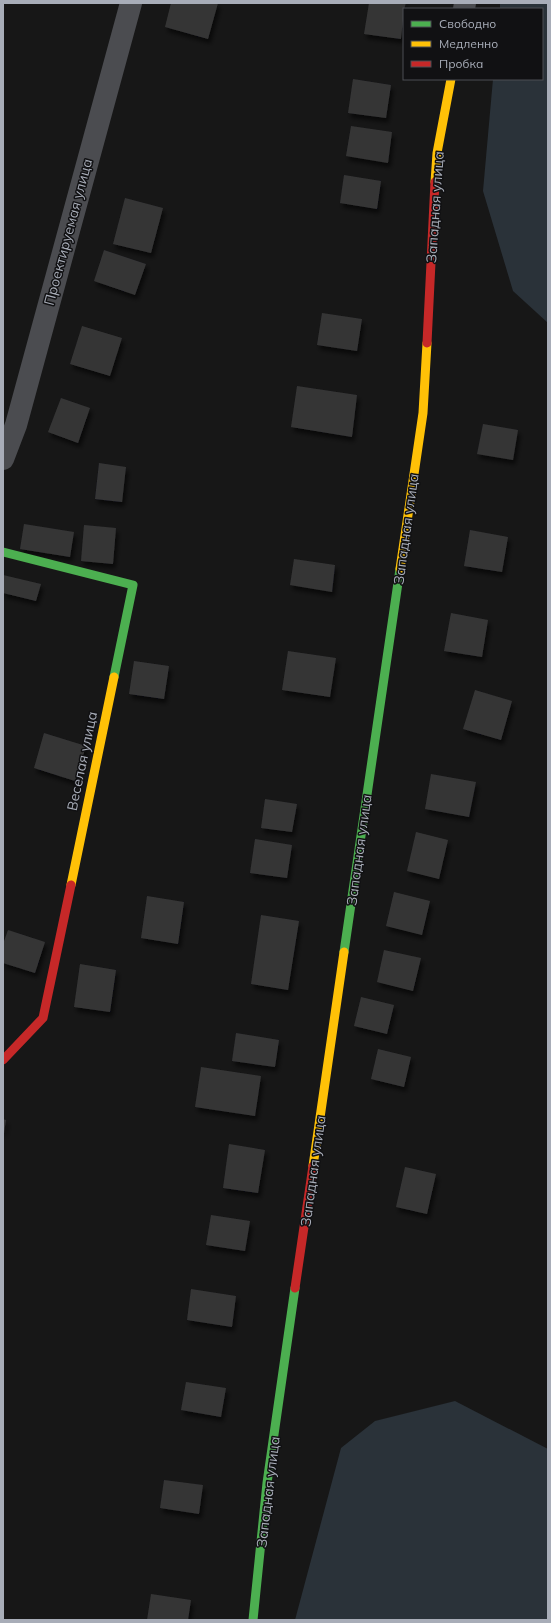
<svg xmlns="http://www.w3.org/2000/svg" width="551" height="1623" viewBox="0 0 551 1623" font-family="Mulish,sans-serif">
  <style>
    .water { fill: #2a3239 }
    .building { fill: #353536; filter: url(#shadow) }
    .lines { fill: none; stroke-linecap: round; stroke-linejoin: round }
    .street { stroke: #4b4c50; stroke-width: 22 }
    .fast { stroke: #4caf50; stroke-width: 9 }
    .slow { stroke: #ffc107; stroke-width: 9 }
    .jam { stroke: #c62828; stroke-width: 9 }
    .labels { text-anchor: middle; dominant-baseline: central; stroke-width: 3; stroke-linejoin: round; paint-order: stroke }
    .street-label { font-size: 14px; fill: #a8adb8; stroke: #111113 }
  </style>
  <defs>
    <filter id="shadow"><feDropShadow dx="2.5" dy="4.5" stdDeviation="2" flood-color="#0009"/></filter>
  </defs>
  <rect width="100%" height="100%" fill="#171717"/>
  <path class="water" d="M 500,3 L 548,3 L 548,323 L 513,291 L 483,191 L 493,79 L 542,79 L 542,9 L 500,9 Z
    M 455,1401 L 548,1449 L 548,1620 L 295,1620 L 341,1448 L 375,1421 Z"/>
  <path class="building" d="M 171,3 L 218,3 L 208,39 L 165,27 Z
    M 369,3 L 406,3 L 404,9 L 401,39 L 364,34 Z
    M 353,79 L 391,85 L 386,118 L 348,113 Z
    M 351,126 L 392,132 L 388,163 L 346,156 Z
    M 344,175 L 381,181 L 377,209 L 340,203 Z
    M 125,198 L 163,208 L 151,253 L 113,244 Z
    M 104,250 L 146,264 L 135,295 L 94,281 Z
    M 322,313 L 362,319 L 357,351 L 317,345 Z
    M 82,326 L 122,338 L 110,376 L 70,364 Z
    M 297,386 L 357,395 L 352,437 L 291,427 Z
    M 61,398 L 90,408 L 78,443 L 48,432 Z
    M 483,424 L 518,430 L 513,460 L 477,454 Z
    M 99,463 L 126,467 L 122,502 L 95,499 Z
    M 24,524 L 74,532 L 70,557 L 20,549 Z
    M 84,525 L 116,528 L 113,564 L 81,561 Z
    M 470,530 L 508,537 L 502,572 L 464,566 Z
    M 294,559 L 335,565 L 332,592 L 290,585 Z
    M 3,575 L 41,584 L 36,601 L 3,593 Z
    M 451,613 L 488,620 L 482,657 L 444,651 Z
    M 288,651 L 336,658 L 330,697 L 282,690 Z
    M 134,661 L 169,666 L 164,699 L 129,694 Z
    M 475,690 L 512,701 L 501,740 L 463,729 Z
    M 44,733 L 86,746 L 75,781 L 34,768 Z
    M 431,774 L 476,782 L 469,817 L 425,809 Z
    M 265,799 L 297,804 L 292,832 L 261,828 Z
    M 416,832 L 448,840 L 439,879 L 407,871 Z
    M 255,839 L 292,845 L 287,878 L 250,873 Z
    M 394,892 L 430,901 L 422,935 L 386,926 Z
    M 147,896 L 184,902 L 178,944 L 141,938 Z
    M 261,915 L 299,921 L 288,990 L 251,984 Z
    M 8,930 L 45,942 L 35,973 L 3,963 L 3,944 Z
    M 384,950 L 421,958 L 413,991 L 377,982 Z
    M 80,964 L 116,970 L 110,1012 L 74,1007 Z
    M 361,997 L 394,1005 L 387,1034 L 354,1026 Z
    M 236,1033 L 279,1040 L 275,1067 L 232,1061 Z
    M 378,1049 L 411,1057 L 404,1087 L 371,1079 Z
    M 201,1067 L 261,1076 L 255,1116 L 195,1107 Z
    M 3,1119 L 6,1120 L 4,1133 L 3,1133 Z
    M 229,1144 L 265,1150 L 258,1193 L 223,1188 Z
    M 405,1167 L 436,1174 L 427,1214 L 396,1207 Z
    M 211,1215 L 250,1221 L 245,1251 L 206,1245 Z
    M 191,1289 L 236,1296 L 232,1327 L 187,1320 Z
    M 186,1382 L 226,1388 L 221,1417 L 181,1410 Z
    M 164,1480 L 203,1485 L 199,1514 L 160,1508 Z
    M 151,1594 L 191,1600 L 188,1620 L 147,1620 Z"/>
  <g class="lines">
    <path class="street" d="M 464,9 L 465,3
      M 3,459 L 16,425 L 131,3"/>
    <path class="fast" d="M 3,552 L 133,585 L 114,677
      M 344,952 L 400,569
      M 253,1620 L 267,1483 L 295,1288"/>
    <path class="slow" d="M 435,182 L 437,153 L 451,79
      M 400,569 L 423,413 L 427,343
      M 71,885 L 114,677
      M 313,1166 L 344,952"/>
    <path class="jam" d="M 427,343 L 435,182
      M 3,1060 L 43,1018 L 71,885
      M 295,1288 L 313,1166"/>
  </g>
  <g class="labels">
    <g class="street-label">
      <text transform="translate(435 207) rotate(-86)">Западная улица</text>
      <text transform="translate(68 232) rotate(-75)">Проектируемая улица</text>
      <text transform="translate(406 529) rotate(-82)">Западная улица</text>
      <text transform="translate(82 761) rotate(-78)">Веселая улица</text>
      <text transform="translate(359 850) rotate(-82)">Западная улица</text>
      <text transform="translate(313 1171) rotate(-82)">Западная улица</text>
      <text transform="translate(268 1492) rotate(-83)">Западная улица</text>
    </g>
  </g>
  <rect width="551" height="1623" fill="none" stroke="#a8adb8" stroke-width="8"/>
  <rect x="403" y="8" width="140" height="72" fill="#111113" stroke="#4d4f55"/>
  <rect x="411" y="21" width="20" height="6" fill="#4caf50" stroke="#4d4f55"/>
  <text x="439" y="28" font-size="12" fill="#a8adb8">Свободно</text>
  <rect x="411" y="41" width="20" height="6" fill="#ffc107" stroke="#4d4f55"/>
  <text x="439" y="48" font-size="12" fill="#a8adb8">Медленно</text>
  <rect x="411" y="61" width="20" height="6" fill="#c62828" stroke="#4d4f55"/>
  <text x="439" y="68" font-size="12" fill="#a8adb8">Пробка</text>
</svg>
